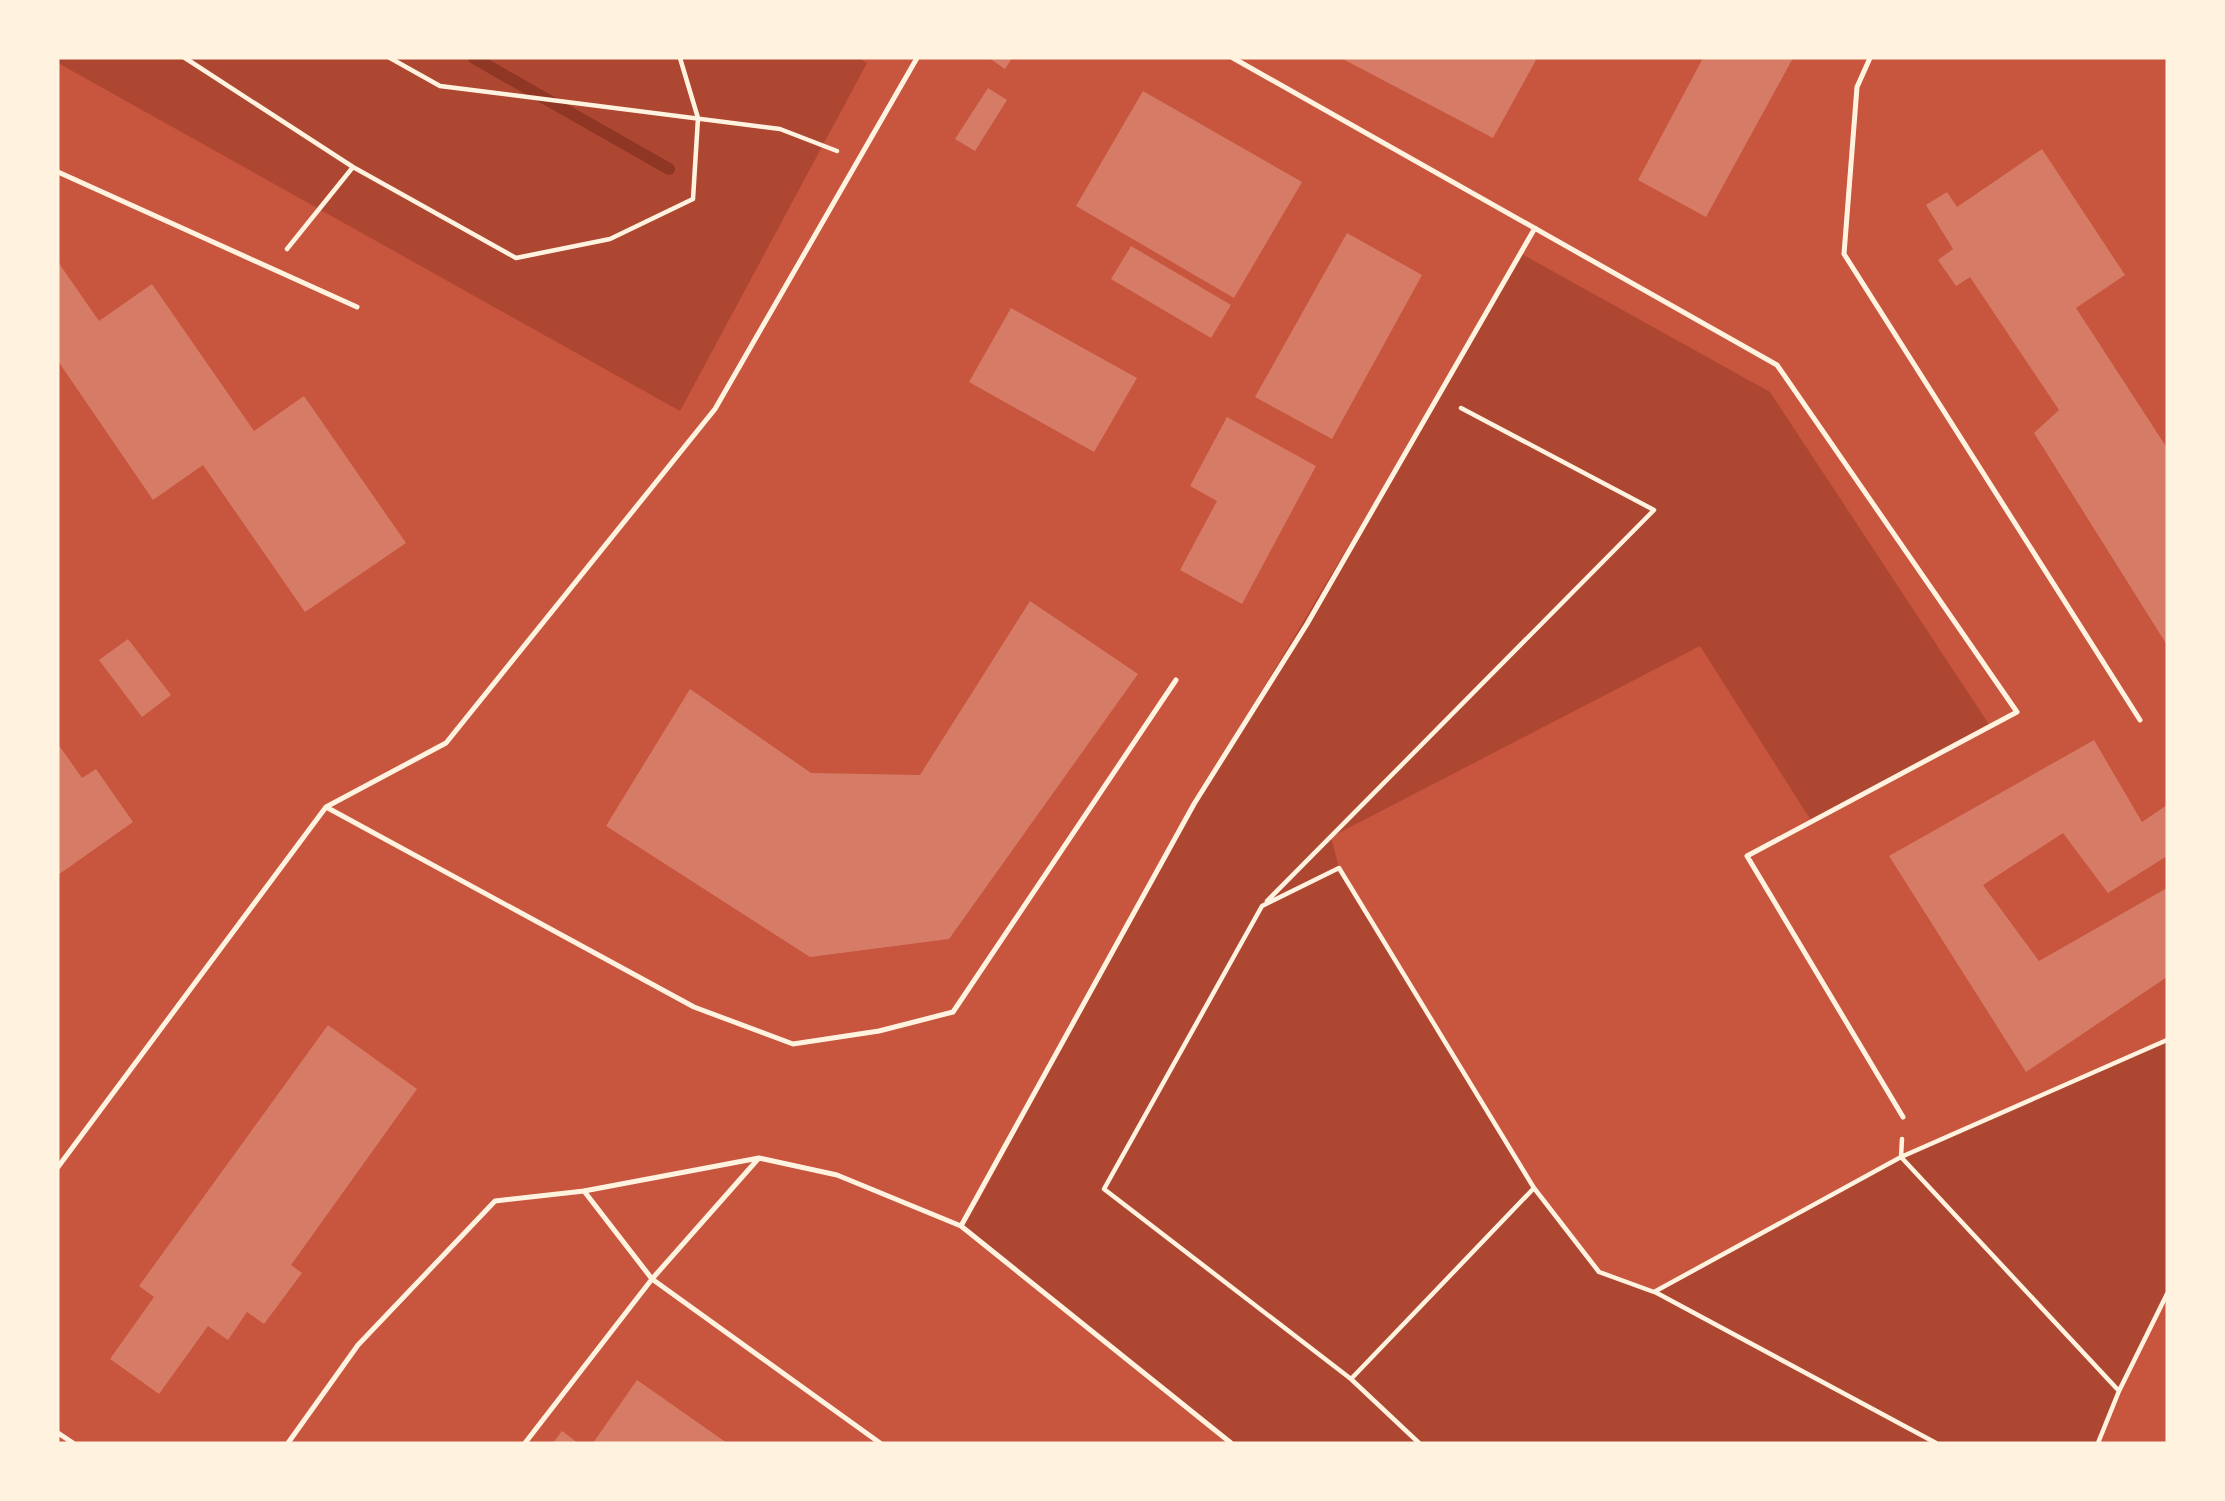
<svg xmlns="http://www.w3.org/2000/svg" width="2225" height="1501" viewBox="0 0 2225 1501" font-family="Montserrat,sans-serif">
  <style>
    .green { fill: #ae4732 }
    .lines { fill: none; stroke-linecap: round; stroke-linejoin: round }
    .stream { stroke: #8f3625; stroke-width: 12 }
    .building { fill: #d67c66 }
    .path { stroke: #fff3e0; stroke-width: 4.5 }
    .service { stroke: #fff3e0; stroke-width: 5 }
  </style>
  <rect width="100%" height="100%" fill="#c8553d"/>
  <path class="green" d="M 58,58 L 858,58 L 867,63 L 680,411 L 58,63 Z
    M 1520,253 L 1770,392 L 1990,726 L 1812,822 L 1700,646 L 1331,837 L 1339,868 L 1534,1188 L 1599,1272 L 1654,1292 L 1901,1157 L 2167,1040 L 2167,1294 L 2119,1391 L 2098,1443 L 1231,1443 L 961,1226 L 978,1202 L 1194,804 L 1438,396 Z"/>
  <g class="lines">
    <path class="stream" d="M 474,58 L 669,169"/>
  </g>
  <path class="building" d="M 989,58 L 1012,58 L 1005,69 Z
    M 1341,58 L 1531,58 L 1536,60 L 1493,138 Z
    M 1703,58 L 1793,58 L 1706,217 L 1638,180 Z
    M 988,88 L 1007,100 L 975,151 L 955,139 Z
    M 1143,91 L 1302,182 L 1234,298 L 1076,206 Z
    M 2042,149 L 2125,275 L 2076,308 L 2167,448 L 2167,645 L 2034,433 L 2059,410 L 1970,277 L 1956,286 L 1938,260 L 1953,249 L 1926,205 L 1947,192 L 1957,207 Z
    M 1347,233 L 1422,275 L 1332,439 L 1255,397 Z
    M 1131,246 L 1231,305 L 1211,338 L 1111,279 Z
    M 58,262 L 99,321 L 152,284 L 254,431 L 304,396 L 406,543 L 305,612 L 203,465 L 153,500 L 58,361 Z
    M 1011,308 L 1137,378 L 1094,452 L 969,382 Z
    M 1227,417 L 1316,466 L 1242,604 L 1180,570 L 1217,501 L 1190,486 Z
    M 1030,601 L 1138,674 L 949,939 L 810,957 L 606,826 L 690,689 L 811,773 L 920,775 Z
    M 128,639 L 171,695 L 142,717 L 99,660 Z
    M 2094,740 L 2142,822 L 2167,805 L 2167,856 L 2108,893 L 2063,833 L 1983,885 L 2039,961 L 2167,888 L 2167,977 L 2026,1072 L 1889,856 Z
    M 58,744 L 82,778 L 96,769 L 133,822 L 58,875 Z
    M 328,1025 L 417,1089 L 291,1265 L 302,1273 L 264,1324 L 247,1312 L 228,1340 L 208,1326 L 159,1394 L 110,1359 L 154,1297 L 139,1286 Z
    M 637,1380 L 727,1443 L 593,1443 Z
    M 562,1431 L 578,1443 L 553,1443 Z"/>
  <g class="lines">
    <path class="path" d="M 185,58 L 353,167 L 516,258 L 610,239 L 693,199 L 698,118 L 680,58
      M 390,58 L 440,86 L 780,129 L 837,151
      M 287,249 L 353,167
      M 1267,901 L 1654,510 L 1461,408
      M 1902,1139 L 1901,1157 L 2119,1391 L 2167,1294
      M 1655,1292 L 1936,1443
      M 1351,1379 L 1104,1189 L 1262,906 L 1339,868 L 1534,1188
      M 1419,1443 L 1351,1379 L 1534,1188 L 1599,1272 L 1654,1292 L 1901,1157 L 2167,1040
      M 2098,1443 L 2119,1391"/>
    <path class="service" d="M 1233,58 L 1777,365 L 2017,712 L 1747,856 L 1903,1117
      M 1870,58 L 1857,87 L 1844,254 L 2140,720
      M 58,172 L 357,307
      M 326,807 L 694,1007 L 793,1044 L 879,1031 L 953,1012 L 1176,680
      M 58,1167 L 326,807 L 446,743 L 715,409 L 917,58
      M 584,1191 L 652,1279 L 880,1443
      M 961,1226 L 1194,804 L 1307,624 L 1535,228
      M 58,1433 L 73,1443
      M 288,1443 L 358,1345 L 495,1201 L 584,1191 L 759,1158 L 837,1175 L 961,1226 L 1231,1443
      M 525,1443 L 652,1279 L 758,1159"/>
  </g>
  <rect width="2225" height="1501" fill="none" stroke="#fff3e0" stroke-width="119"/>
</svg>
